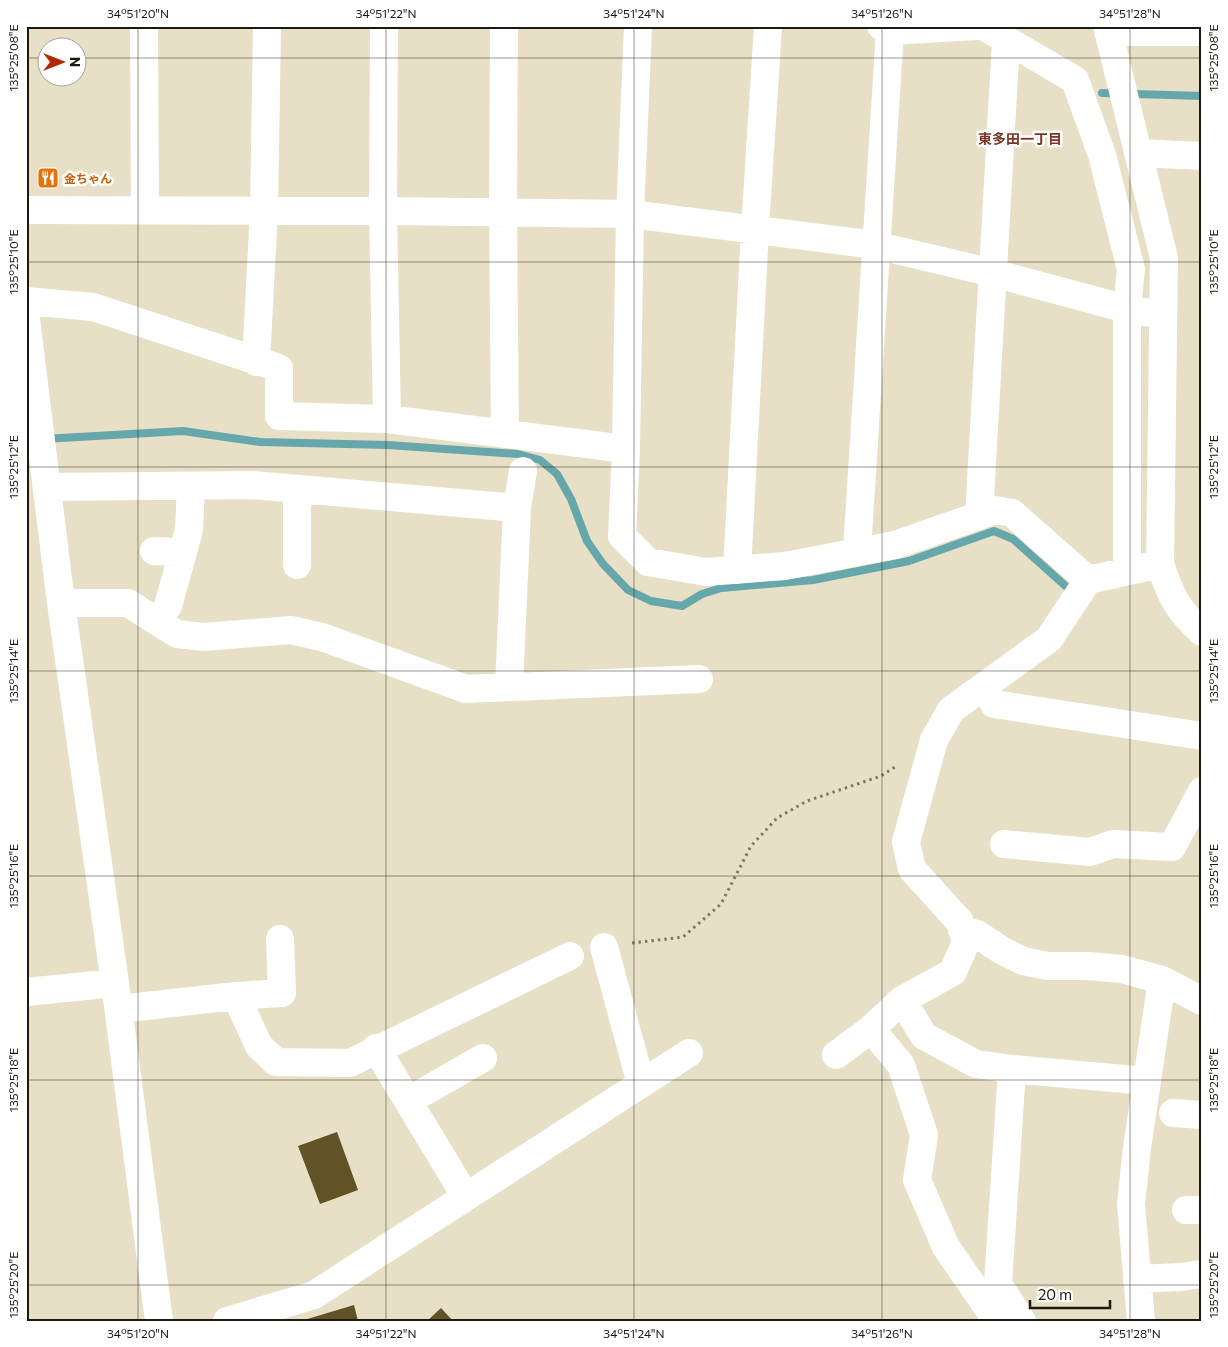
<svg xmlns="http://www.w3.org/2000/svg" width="1228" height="1347" viewBox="0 0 1228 1347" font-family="Commissioner,'Noto Sans JP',sans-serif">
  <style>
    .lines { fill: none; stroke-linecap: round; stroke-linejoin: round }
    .stream { stroke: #66a7ab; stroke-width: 8 }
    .building { fill: #625326 }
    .path { stroke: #7e7968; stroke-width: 3; stroke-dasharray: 2.5 4; stroke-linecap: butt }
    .minor { stroke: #fff; stroke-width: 28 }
    .ticks { fill: none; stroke: #1c1910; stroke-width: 1; stroke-opacity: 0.45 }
    .labels { text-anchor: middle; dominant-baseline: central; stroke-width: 5; stroke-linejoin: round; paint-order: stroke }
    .food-label { font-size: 12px; font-weight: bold; fill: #c56008; stroke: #fff; text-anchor: start }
    .neighbourhood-label { font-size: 14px; font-weight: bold; fill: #7a3526; stroke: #fff }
    .neatline { fill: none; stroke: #1c1910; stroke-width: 2 }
    .ticks-label { font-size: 12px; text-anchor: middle; fill: #1c1910 }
  </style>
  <rect width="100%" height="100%" fill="#e7dfc6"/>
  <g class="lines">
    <path class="stream" d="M 1102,93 L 1202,96
      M 26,440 L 183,431 L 260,442 L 388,445 L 518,454 L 540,460 L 557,474 L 571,499 L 587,541 L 603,564 L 628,590 L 651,601 L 682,606 L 702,594 L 721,588 L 813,580 L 909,561 L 994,531 L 1013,539 L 1070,590"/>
  </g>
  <path class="building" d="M 337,1132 L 358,1190 L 320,1204 L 298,1146 Z
    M 354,1305 L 358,1321 L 304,1321 L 304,1320 Z
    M 441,1308 L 453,1321 L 427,1321 Z"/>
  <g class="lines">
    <path class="path" d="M 632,943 L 683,937 L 721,904 L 751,846 L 777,818 L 807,801 L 881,776 L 898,765"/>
    <path class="minor" d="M 144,26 L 145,210
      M 384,26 L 383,211 L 387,419
      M 504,26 L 503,212 L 505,434
      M 638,26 L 630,214 L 626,449 L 622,536 L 648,562 L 706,572 L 785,566 L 895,545 L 995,510 L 1012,513 L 1088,580
      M 881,26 L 890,31 L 977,26
      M 983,26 L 1075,80 L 1102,155 L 1131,269 L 1127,309 L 1127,571
      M 1107,26 L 1164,258 L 1160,564 C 1170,594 1177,610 1202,632
      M 1108,32 L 1202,32
      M 1138,153 L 1202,156
      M 26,210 L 383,211 L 630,214 L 875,245 L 993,273 L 1127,309 L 1163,315
      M 26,301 L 93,307 L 279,368 L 279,416 L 387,419 L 626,449
      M 26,319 L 61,603 L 115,983 L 159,1321
      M 256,362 L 264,211 L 267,26
      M 47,487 L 252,485 L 517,508
      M 297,490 L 297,565
      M 979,516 L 1006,41
      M 154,551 L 183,552
      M 857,551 L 890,31
      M 1160,564 L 1088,580 L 1049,639 L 951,710 L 934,740 L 906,842 L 912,869 L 960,922 L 966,942 L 953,972 L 902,1000 L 924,1036 L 976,1064 L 1012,1069 L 1147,1081 L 1162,980 L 1202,1001
      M 737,570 L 755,230 L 768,26
      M 61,603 L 128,603 L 177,634 L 204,637 L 291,630 L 322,637 L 466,689 L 699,679
      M 168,606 L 189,530 L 191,486
      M 509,687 L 517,508 L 523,471
      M 994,704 L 1202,736
      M 1004,844 L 1090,852 L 1113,844 L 1172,847 L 1202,791
      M 962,930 L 977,934 L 1001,950 L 1023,961 L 1048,966 L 1088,966 L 1122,969 L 1162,980
      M 604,947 L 641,1084
      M 26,992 L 115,983
      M 236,996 L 259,1046 L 276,1062 L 350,1063 L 570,956
      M 119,1009 L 236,996 L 282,993 L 280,939
      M 871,1029 L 901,1065 L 924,1135 L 917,1180 L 946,1247 L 997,1321
      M 376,1048 L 466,1197
      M 836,1055 L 871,1029 L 902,1000
      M 1012,1069 L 998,1284 L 1022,1321
      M 408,1101 L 483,1058
      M 1173,1113 L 1202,1115
      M 1186,1210 L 1202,1210
      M 1137,1279 L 1181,1277 L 1202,1274
      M 227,1321 L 314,1295 L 689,1053
      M 1141,1321 L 1131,1204 L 1137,1148 L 1147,1081"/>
  </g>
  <path class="ticks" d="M 138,26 L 138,1321M 386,26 L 386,1321M 634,26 L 634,1321M 882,26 L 882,1321M 1130,26 L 1130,1321M 26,58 L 48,58M 78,58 L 1202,58M 26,262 L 1202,262M 26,467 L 1202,467M 26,671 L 1202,671M 26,876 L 1202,876M 26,1080 L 1202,1080M 26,1285 L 1202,1285"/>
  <defs>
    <g id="restaurant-square" transform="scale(1.125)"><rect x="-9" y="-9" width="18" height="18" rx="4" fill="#e8710a" stroke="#fff"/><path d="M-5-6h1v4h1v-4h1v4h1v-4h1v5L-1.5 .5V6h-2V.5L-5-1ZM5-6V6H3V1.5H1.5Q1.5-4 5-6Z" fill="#fff"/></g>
  </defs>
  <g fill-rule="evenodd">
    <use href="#restaurant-square" x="48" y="178"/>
  </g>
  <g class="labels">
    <g class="food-label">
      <text x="64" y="178">金ちゃん</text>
    </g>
    <g class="neighbourhood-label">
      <text x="1020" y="138">東多田一丁目</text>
    </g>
  </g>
  <rect width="1228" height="1347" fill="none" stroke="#ffffff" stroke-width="55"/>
  <g transform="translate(62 62) rotate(90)"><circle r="24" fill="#ffffff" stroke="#a4a39f"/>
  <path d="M0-4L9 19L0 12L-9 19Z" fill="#b32704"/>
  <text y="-8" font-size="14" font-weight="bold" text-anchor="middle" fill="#1c1910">N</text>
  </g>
  <path d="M1030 1300v8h80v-8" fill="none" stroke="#1c1910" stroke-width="2.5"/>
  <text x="1038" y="1300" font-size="15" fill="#1c1910" stroke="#ffffff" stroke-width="4" paint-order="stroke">20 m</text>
  <rect x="28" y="28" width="1172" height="1292" class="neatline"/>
  <g class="ticks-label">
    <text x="138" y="18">34°51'20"N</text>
    <text x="386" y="18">34°51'22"N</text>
    <text x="634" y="18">34°51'24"N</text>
    <text x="882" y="18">34°51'26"N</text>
    <text x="1130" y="18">34°51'28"N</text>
    <text transform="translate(1214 58) rotate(-90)" y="4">135°25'08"E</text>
    <text transform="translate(14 58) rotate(-90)" y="4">135°25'08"E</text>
    <text transform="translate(1214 262) rotate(-90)" y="4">135°25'10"E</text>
    <text transform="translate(14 262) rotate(-90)" y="4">135°25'10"E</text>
    <text transform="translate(1214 467) rotate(-90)" y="4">135°25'12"E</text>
    <text transform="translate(14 467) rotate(-90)" y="4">135°25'12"E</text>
    <text transform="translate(1214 671) rotate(-90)" y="4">135°25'14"E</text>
    <text transform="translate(14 671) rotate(-90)" y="4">135°25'14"E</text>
    <text transform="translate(1214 876) rotate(-90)" y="4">135°25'16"E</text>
    <text transform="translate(14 876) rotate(-90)" y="4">135°25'16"E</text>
    <text transform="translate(1214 1080) rotate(-90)" y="4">135°25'18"E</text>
    <text transform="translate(14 1080) rotate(-90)" y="4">135°25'18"E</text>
    <text transform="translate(1214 1285) rotate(-90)" y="4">135°25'20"E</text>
    <text transform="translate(14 1285) rotate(-90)" y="4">135°25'20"E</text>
    <text x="138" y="1338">34°51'20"N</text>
    <text x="386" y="1338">34°51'22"N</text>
    <text x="634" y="1338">34°51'24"N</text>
    <text x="882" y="1338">34°51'26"N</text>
    <text x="1130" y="1338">34°51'28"N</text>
  </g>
</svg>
